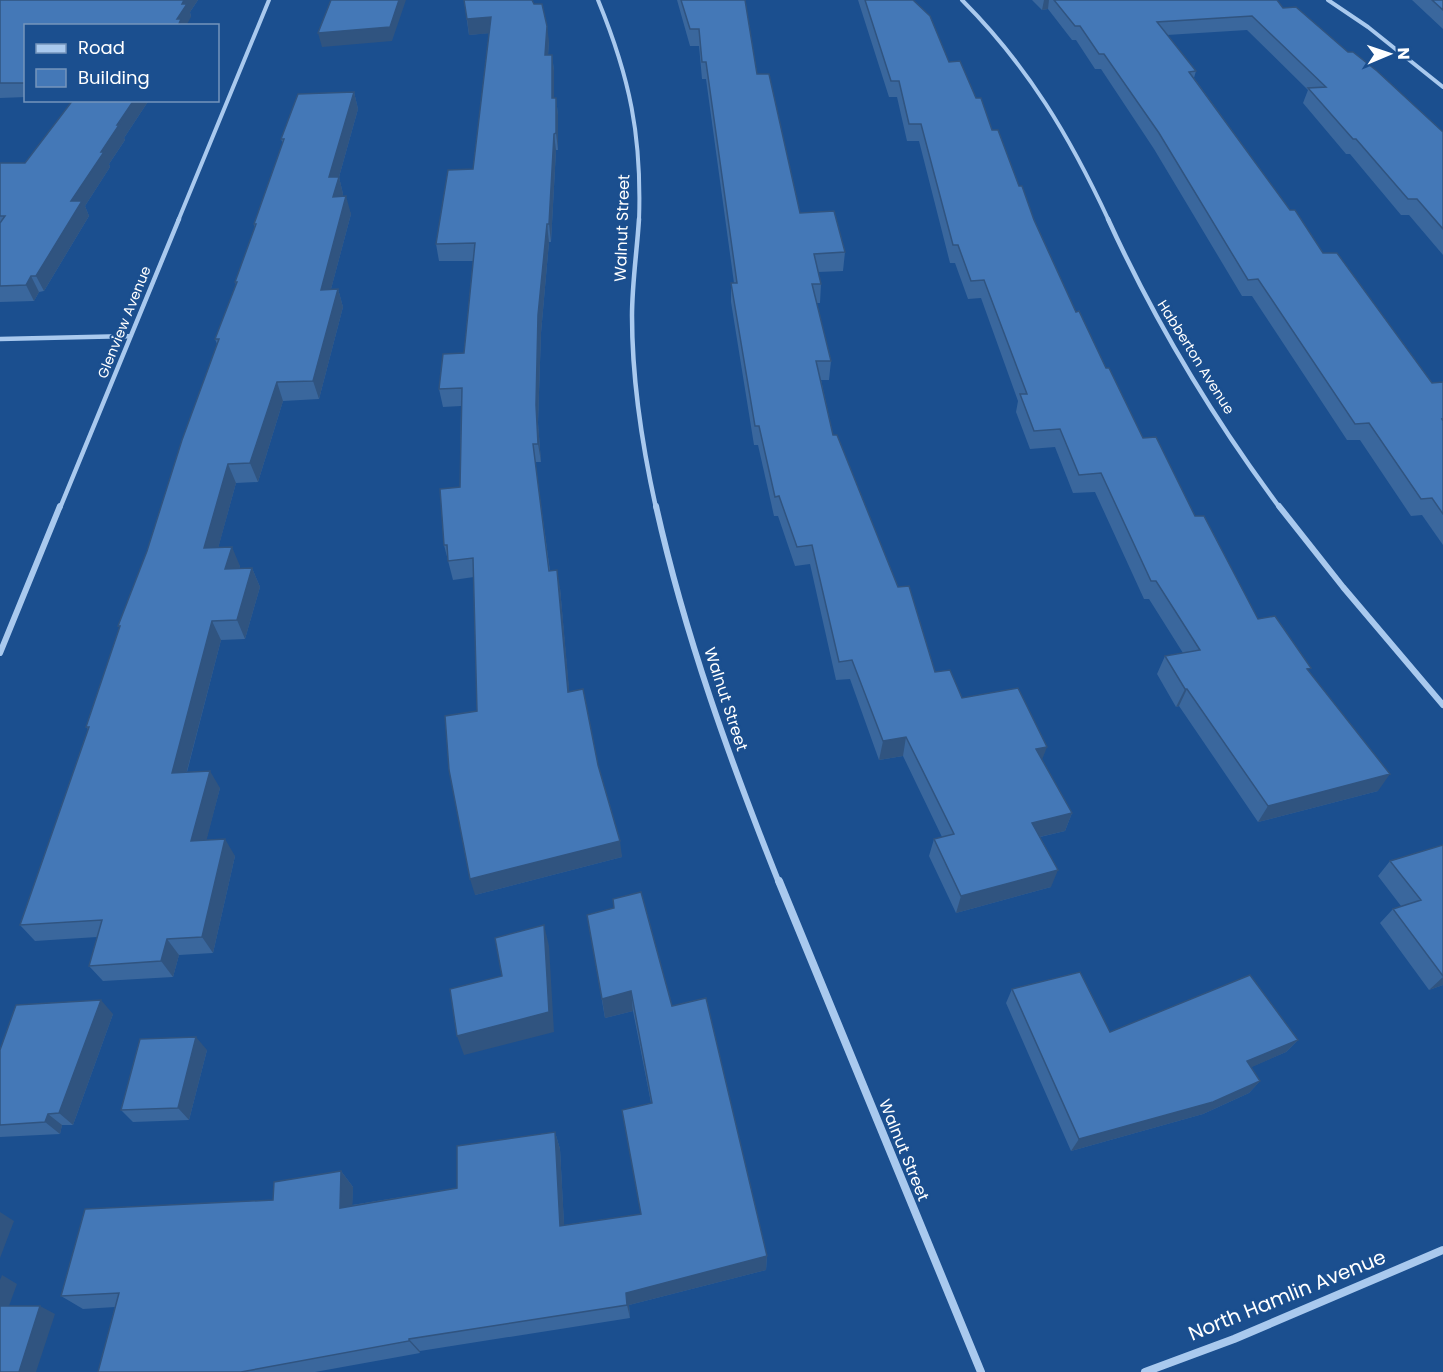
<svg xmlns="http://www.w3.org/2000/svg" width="1443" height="1372" viewBox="0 0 1443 1372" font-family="Poppins,sans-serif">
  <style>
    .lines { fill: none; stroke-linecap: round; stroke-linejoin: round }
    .minor-far3 { stroke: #a9c9ee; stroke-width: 4 }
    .minor-far2 { stroke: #a9c9ee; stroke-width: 4.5 }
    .minor-far1 { stroke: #a9c9ee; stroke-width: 6 }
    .minor { stroke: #a9c9ee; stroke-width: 8 }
    .wall { fill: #3a679d }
    .shaded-wall { fill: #305480 }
    .building { fill: #4478b7; stroke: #305480; stroke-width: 1.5 }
    .labels { text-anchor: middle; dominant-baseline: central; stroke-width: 5; stroke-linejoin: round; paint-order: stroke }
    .far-street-label { font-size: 14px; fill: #fff; stroke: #1b4f8f }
    .street-label { font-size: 16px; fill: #fff; stroke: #1b4f8f }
    .near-street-label { font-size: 20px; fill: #fff; stroke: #1b4f8f }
  </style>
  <rect width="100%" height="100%" fill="#1b4f8f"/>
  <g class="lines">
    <path class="minor-far3" d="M 598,0 C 630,78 642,136 639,221
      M 962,0 C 1028,66 1070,137 1109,221
      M 1328,0 L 1368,27 L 1443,87
      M 178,221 L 269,0"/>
    <path class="minor-far2" d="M 639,219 C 637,251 632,284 632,316 C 632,381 642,445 656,508
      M 1108,219 C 1155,322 1213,418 1280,508
      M 0,339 L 131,336
      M 60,508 L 179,219"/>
    <path class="minor-far1" d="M 656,506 C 685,636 730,760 779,883
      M 1279,506 L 1343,587 L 1443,705
      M 0,653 L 60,506"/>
    <path class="minor" d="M 779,881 L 981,1372
      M 1145,1372 L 1234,1339 L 1443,1250"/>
  </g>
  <path class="wall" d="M 0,0 L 198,0 L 190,12 L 191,17 L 26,26 L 26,97 L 0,98 Z
    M 464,0 L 549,41 L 548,55 L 552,55 L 554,71 L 554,98 L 556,98 L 558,115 L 558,150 L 556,150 L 551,242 L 549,242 L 541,333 L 538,423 L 541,462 L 535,462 L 550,571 L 560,588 L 569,691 L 598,765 L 622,857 L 475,895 L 477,711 L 474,577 L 453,580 L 444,545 L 460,487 L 461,406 L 443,407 L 439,389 L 464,353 L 473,261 L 439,261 L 436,244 L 473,169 L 489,33 L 469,35 Z
    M 677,0 L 745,0 L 757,74 L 800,213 L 845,252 L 843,271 L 818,272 L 821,284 L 820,303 L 816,303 L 831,361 L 829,380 L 821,380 L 833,435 L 935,672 L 962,698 L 1042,760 L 1072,813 L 1065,831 L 1040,837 L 1051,887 L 956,913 L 929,856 L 934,839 L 942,837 L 903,756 L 879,760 L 850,679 L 836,680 L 810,564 L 795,566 L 778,516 L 774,516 L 758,445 L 754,445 L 731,302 L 731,283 L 734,283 L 706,79 L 702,79 L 699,46 L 690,46 Z
    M 858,0 L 913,0 L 949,62 L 976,98 L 992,130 L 1019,186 L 1076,312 L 1143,438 L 1195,516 L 1258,619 L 1309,671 L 1378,791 L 1258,822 L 1179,706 L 1176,707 L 1157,674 L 1165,656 L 1183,653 L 1149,599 L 1144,599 L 1095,492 L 1073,493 L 1055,447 L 1030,449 L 1016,412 L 1018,401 L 981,298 L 968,299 L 955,263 L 950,263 L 919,141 L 907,141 L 897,97 L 889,97 Z
    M 1032,0 L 1277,0 L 1283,8 L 1443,132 L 1443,255 L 1409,215 L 1401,215 L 1350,154 L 1346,154 L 1303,103 L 1308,90 L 1247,30 L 1167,35 L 1196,71 L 1194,78 L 1290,210 L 1323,253 L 1432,383 L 1443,382 L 1443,545 L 1422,515 L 1411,516 L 1360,440 L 1347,440 L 1252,296 L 1242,296 L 1154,149 L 1101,69 L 1095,69 L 1076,40 L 1072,40 L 1048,9 L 1042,10 Z
    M 1412,0 L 1443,0 L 1443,29 Z
    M 354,92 L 358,109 L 339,177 L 343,194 L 342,196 L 351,214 L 331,289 L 338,289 L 343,307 L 319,399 L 283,401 L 258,482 L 236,483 L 218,548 L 240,566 L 239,569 L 252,568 L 260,587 L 245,639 L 221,640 L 187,772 L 220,788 L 206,840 L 235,856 L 213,953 L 179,955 L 173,977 L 103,981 L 89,966 L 97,937 L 35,941 L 20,925 L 88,729 L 86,727 L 120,628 L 118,626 L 147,551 L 217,344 L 215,339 L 236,285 L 235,282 L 255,228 L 254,224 L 283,144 L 281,139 Z
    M 73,100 L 149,100 L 124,138 L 125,140 L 109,164 L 110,167 L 85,206 L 89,216 L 44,291 L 39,292 L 34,301 L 0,302 L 0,163 L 25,163 Z
    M 1443,845 L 1443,985 L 1429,990 L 1380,923 L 1393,909 L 1401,906 L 1378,876 L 1390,861 Z
    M 613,899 L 672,1006 L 767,1256 L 766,1270 L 629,1305 L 630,1318 L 420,1351 L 420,1353 L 315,1372 L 98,1372 L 115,1307 L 83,1309 L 61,1296 L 273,1200 L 341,1171 L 353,1187 L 352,1205 L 457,1188 L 555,1132 L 560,1149 L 564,1225 L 641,1214 L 651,1103 L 633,1011 L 605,1018 L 587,915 L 614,908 Z
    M 1012,989 L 1110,1032 L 1298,1040 L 1286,1052 L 1251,1067 L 1260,1081 L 1249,1093 L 1203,1114 L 1071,1151 L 1006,1003 Z
    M 113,1014 L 73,1125 L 62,1125 L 60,1134 L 0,1137 L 0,1050 Z
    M 207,1050 L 189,1120 L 133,1122 L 121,1110 Z"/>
  <path class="shaded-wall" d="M 184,0 L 198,0 L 190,12 L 191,17 L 186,26 L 178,26 L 177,19 L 182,4 Z
    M 399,0 L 406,0 L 392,41 L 322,47 L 318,33 Z
    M 1044,0 L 1049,0 L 1048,9 L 1042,10 Z
    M 491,17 L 493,33 L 469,35 L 467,19 Z
    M 547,26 L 549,41 L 547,71 L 545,55 Z
    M 552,55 L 554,71 L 554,115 L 552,98 Z
    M 354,92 L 358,109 L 339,177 L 343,194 L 337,214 L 329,177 Z
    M 556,98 L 558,115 L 558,150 L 556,133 Z
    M 134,100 L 149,100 L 124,138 L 125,140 L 109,164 L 110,167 L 85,206 L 89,216 L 44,291 L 36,276 L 71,201 L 117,125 Z
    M 554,134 L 556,150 L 551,242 L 549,224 Z
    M 346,196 L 351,214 L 326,308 L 321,290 Z
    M 547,224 L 549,242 L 541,333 L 538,423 L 541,462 L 538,444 L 536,405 L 538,315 Z
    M 31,276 L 39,292 L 34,301 L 26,285 Z
    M 338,289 L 343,307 L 319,399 L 313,381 Z
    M 277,382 L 283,401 L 258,482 L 250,463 Z
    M 228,464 L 236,483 L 213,567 L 204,548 Z
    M 232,547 L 240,566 L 234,588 L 225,569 Z
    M 252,568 L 260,587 L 245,639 L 237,620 Z
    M 557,570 L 560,588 L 571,709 L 568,692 Z
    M 212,621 L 221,640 L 182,790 L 172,773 Z
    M 1185,689 L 1187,689 L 1179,706 L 1176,707 Z
    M 906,737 L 903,756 L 879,760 L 883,741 Z
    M 1047,747 L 1040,765 L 1036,749 Z
    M 210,771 L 220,788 L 202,858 L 191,841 Z
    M 1390,774 L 1378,791 L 1258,822 L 1268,806 Z
    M 1072,813 L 1065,831 L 1026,840 L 1032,823 Z
    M 225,839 L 235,856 L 213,953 L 202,937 Z
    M 620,841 L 622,857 L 475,895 L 470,879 Z
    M 1058,870 L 1051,887 L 956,913 L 961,896 Z
    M 544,925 L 549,946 L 554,1032 L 464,1055 L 457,1036 Z
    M 167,939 L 179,955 L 173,977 L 161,961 Z
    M 1443,977 L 1443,985 L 1429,990 Z
    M 631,991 L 633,1011 L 605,1018 L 602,999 Z
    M 101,1000 L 113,1014 L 73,1125 L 59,1113 Z
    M 196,1037 L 207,1050 L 189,1120 L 178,1108 Z
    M 1298,1040 L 1286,1052 L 1236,1074 L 1247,1061 Z
    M 1260,1081 L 1249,1093 L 1203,1114 L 1071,1151 L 1079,1139 Z
    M 48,1114 L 62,1125 L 60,1134 L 45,1122 Z
    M 555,1132 L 560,1149 L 565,1241 L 560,1226 Z
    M 341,1171 L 353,1187 L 352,1223 L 340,1208 Z
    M 0,1212 L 14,1221 L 0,1258 Z
    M 767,1256 L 766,1270 L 629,1305 L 630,1318 L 627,1305 L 626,1293 Z
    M 2,1275 L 17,1284 L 6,1314 L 0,1311 L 0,1280 Z
    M 40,1306 L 55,1314 L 36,1372 L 19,1372 Z
    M 409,1339 L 420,1351 L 420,1353 L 409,1341 Z"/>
  <path class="building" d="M 0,0 L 184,0 L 182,4 L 187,4 L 177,19 L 181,19 L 178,26 L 26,26 L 26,83 L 0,83 Z
    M 331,0 L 399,0 L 390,27 L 318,33 Z
    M 464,0 L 532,0 L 534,4 L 542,4 L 547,26 L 545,55 L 552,55 L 552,98 L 556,98 L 556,133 L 554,134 L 549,224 L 547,224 L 538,315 L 536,405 L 538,444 L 533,444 L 549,571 L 557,570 L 568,692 L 583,689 L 598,765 L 620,841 L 470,879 L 449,770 L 445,716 L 477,711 L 473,558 L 448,561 L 447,545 L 444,545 L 440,489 L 460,487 L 462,388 L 439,389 L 443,354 L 464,353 L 475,243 L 436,244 L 448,170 L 473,169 L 491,17 L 467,19 Z
    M 681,0 L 745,0 L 757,74 L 769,74 L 800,213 L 834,211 L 845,252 L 814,254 L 821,284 L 812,284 L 831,361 L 816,361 L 833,435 L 837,435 L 898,587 L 909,586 L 935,672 L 950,670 L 962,698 L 1018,688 L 1047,747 L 1036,749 L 1072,813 L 1032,823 L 1058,870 L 961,896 L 934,839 L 954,834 L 906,737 L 883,741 L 852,660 L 839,662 L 812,545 L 797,547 L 779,496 L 775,497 L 759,426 L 755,426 L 731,283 L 737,283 L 706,62 L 702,62 L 699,29 L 690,29 Z
    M 865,0 L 913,0 L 930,16 L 949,62 L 960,61 L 976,98 L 981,98 L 992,130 L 998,130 L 1019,186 L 1022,186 L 1034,220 L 1076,312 L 1079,311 L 1106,368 L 1109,368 L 1143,438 L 1156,437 L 1195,516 L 1204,516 L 1258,619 L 1275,616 L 1311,668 L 1307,669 L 1390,774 L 1268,806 L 1187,689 L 1185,689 L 1165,656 L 1200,650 L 1156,581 L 1151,581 L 1101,473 L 1079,475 L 1060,429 L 1034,431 L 1020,394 L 1027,394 L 984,280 L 971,281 L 958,245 L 953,245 L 921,124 L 909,124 L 899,81 L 891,81 Z
    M 1054,0 L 1277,0 L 1283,8 L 1296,7 L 1348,52 L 1353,52 L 1377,71 L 1443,132 L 1443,229 L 1417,199 L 1408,199 L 1356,139 L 1353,139 L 1308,88 L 1326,87 L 1252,16 L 1157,22 L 1196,71 L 1189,72 L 1290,210 L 1295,210 L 1323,253 L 1337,253 L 1432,383 L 1443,382 L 1443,419 L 1442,419 L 1443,421 L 1443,514 L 1432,498 L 1421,499 L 1369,423 L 1355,424 L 1258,279 L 1248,280 L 1159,133 L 1104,54 L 1099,54 L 1080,26 L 1075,26 Z
    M 1432,0 L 1443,0 L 1443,10 Z
    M 354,92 L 329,177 L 339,177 L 333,197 L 346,196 L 321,290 L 338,289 L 313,381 L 277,382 L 250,463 L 228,464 L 204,548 L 232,547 L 225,569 L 252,568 L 237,620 L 212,621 L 172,773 L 210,771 L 191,841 L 225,839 L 202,937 L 167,939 L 161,961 L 89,966 L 102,920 L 20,925 L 89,727 L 86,727 L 120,626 L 118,626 L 147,551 L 182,440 L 219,339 L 215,339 L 237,282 L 235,282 L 256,224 L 254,224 L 284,139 L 281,139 L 298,94 Z
    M 73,100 L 134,100 L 117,125 L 119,125 L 101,152 L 104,152 L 71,201 L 82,201 L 36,276 L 31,276 L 26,285 L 0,286 L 0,223 L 5,216 L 0,216 L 0,163 L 25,163 Z
    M 1443,845 L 1443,976 L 1393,909 L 1421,900 L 1390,861 Z
    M 641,892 L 672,1006 L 706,998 L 767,1256 L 626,1293 L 627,1305 L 409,1339 L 409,1341 L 241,1372 L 98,1372 L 119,1293 L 61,1296 L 85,1209 L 273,1200 L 274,1182 L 341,1171 L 340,1208 L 457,1188 L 457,1146 L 555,1132 L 560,1226 L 641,1214 L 622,1110 L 652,1103 L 631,991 L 602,999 L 587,915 L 614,908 L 613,899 Z
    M 544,925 L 549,1012 L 457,1036 L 450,989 L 502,976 L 495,938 Z
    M 1080,972 L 1110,1032 L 1250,975 L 1298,1040 L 1247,1061 L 1260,1081 L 1213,1102 L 1079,1139 L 1012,989 Z
    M 101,1000 L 59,1113 L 48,1114 L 45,1122 L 0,1125 L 0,1050 L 16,1005 Z
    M 196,1037 L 178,1108 L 121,1110 L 140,1039 Z
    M 0,1306 L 40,1306 L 19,1372 L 0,1372 Z"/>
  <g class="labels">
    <g class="far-street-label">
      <text transform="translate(124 322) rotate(-68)">Glenview Avenue</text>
      <text transform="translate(1196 357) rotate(58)">Habberton Avenue</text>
    </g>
    <g class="street-label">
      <text transform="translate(622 228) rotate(-88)">Walnut Street</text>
      <text transform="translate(726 699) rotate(72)">Walnut Street</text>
      <text transform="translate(904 1150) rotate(68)">Walnut Street</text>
    </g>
    <g class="near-street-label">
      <text transform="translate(1287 1295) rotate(-22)">North Hamlin Avenue</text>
    </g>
  </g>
  <rect x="24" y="24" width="195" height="78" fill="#1b4f8f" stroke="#7695bc" stroke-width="1.5"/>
  <rect x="36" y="44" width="30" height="9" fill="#a9c9ee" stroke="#7695bc" stroke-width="1.5"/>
  <text x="78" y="54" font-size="18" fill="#ffffff">Road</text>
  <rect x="36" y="69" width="30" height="18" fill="#4478b7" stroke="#7695bc" stroke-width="1.5"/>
  <text x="78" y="84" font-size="18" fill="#ffffff">Building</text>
  <g transform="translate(1389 54) rotate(88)" stroke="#1b4f8f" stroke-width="4.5" paint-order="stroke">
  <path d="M0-4.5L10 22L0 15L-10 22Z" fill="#ffffff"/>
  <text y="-9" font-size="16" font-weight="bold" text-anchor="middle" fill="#ffffff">N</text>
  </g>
</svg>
